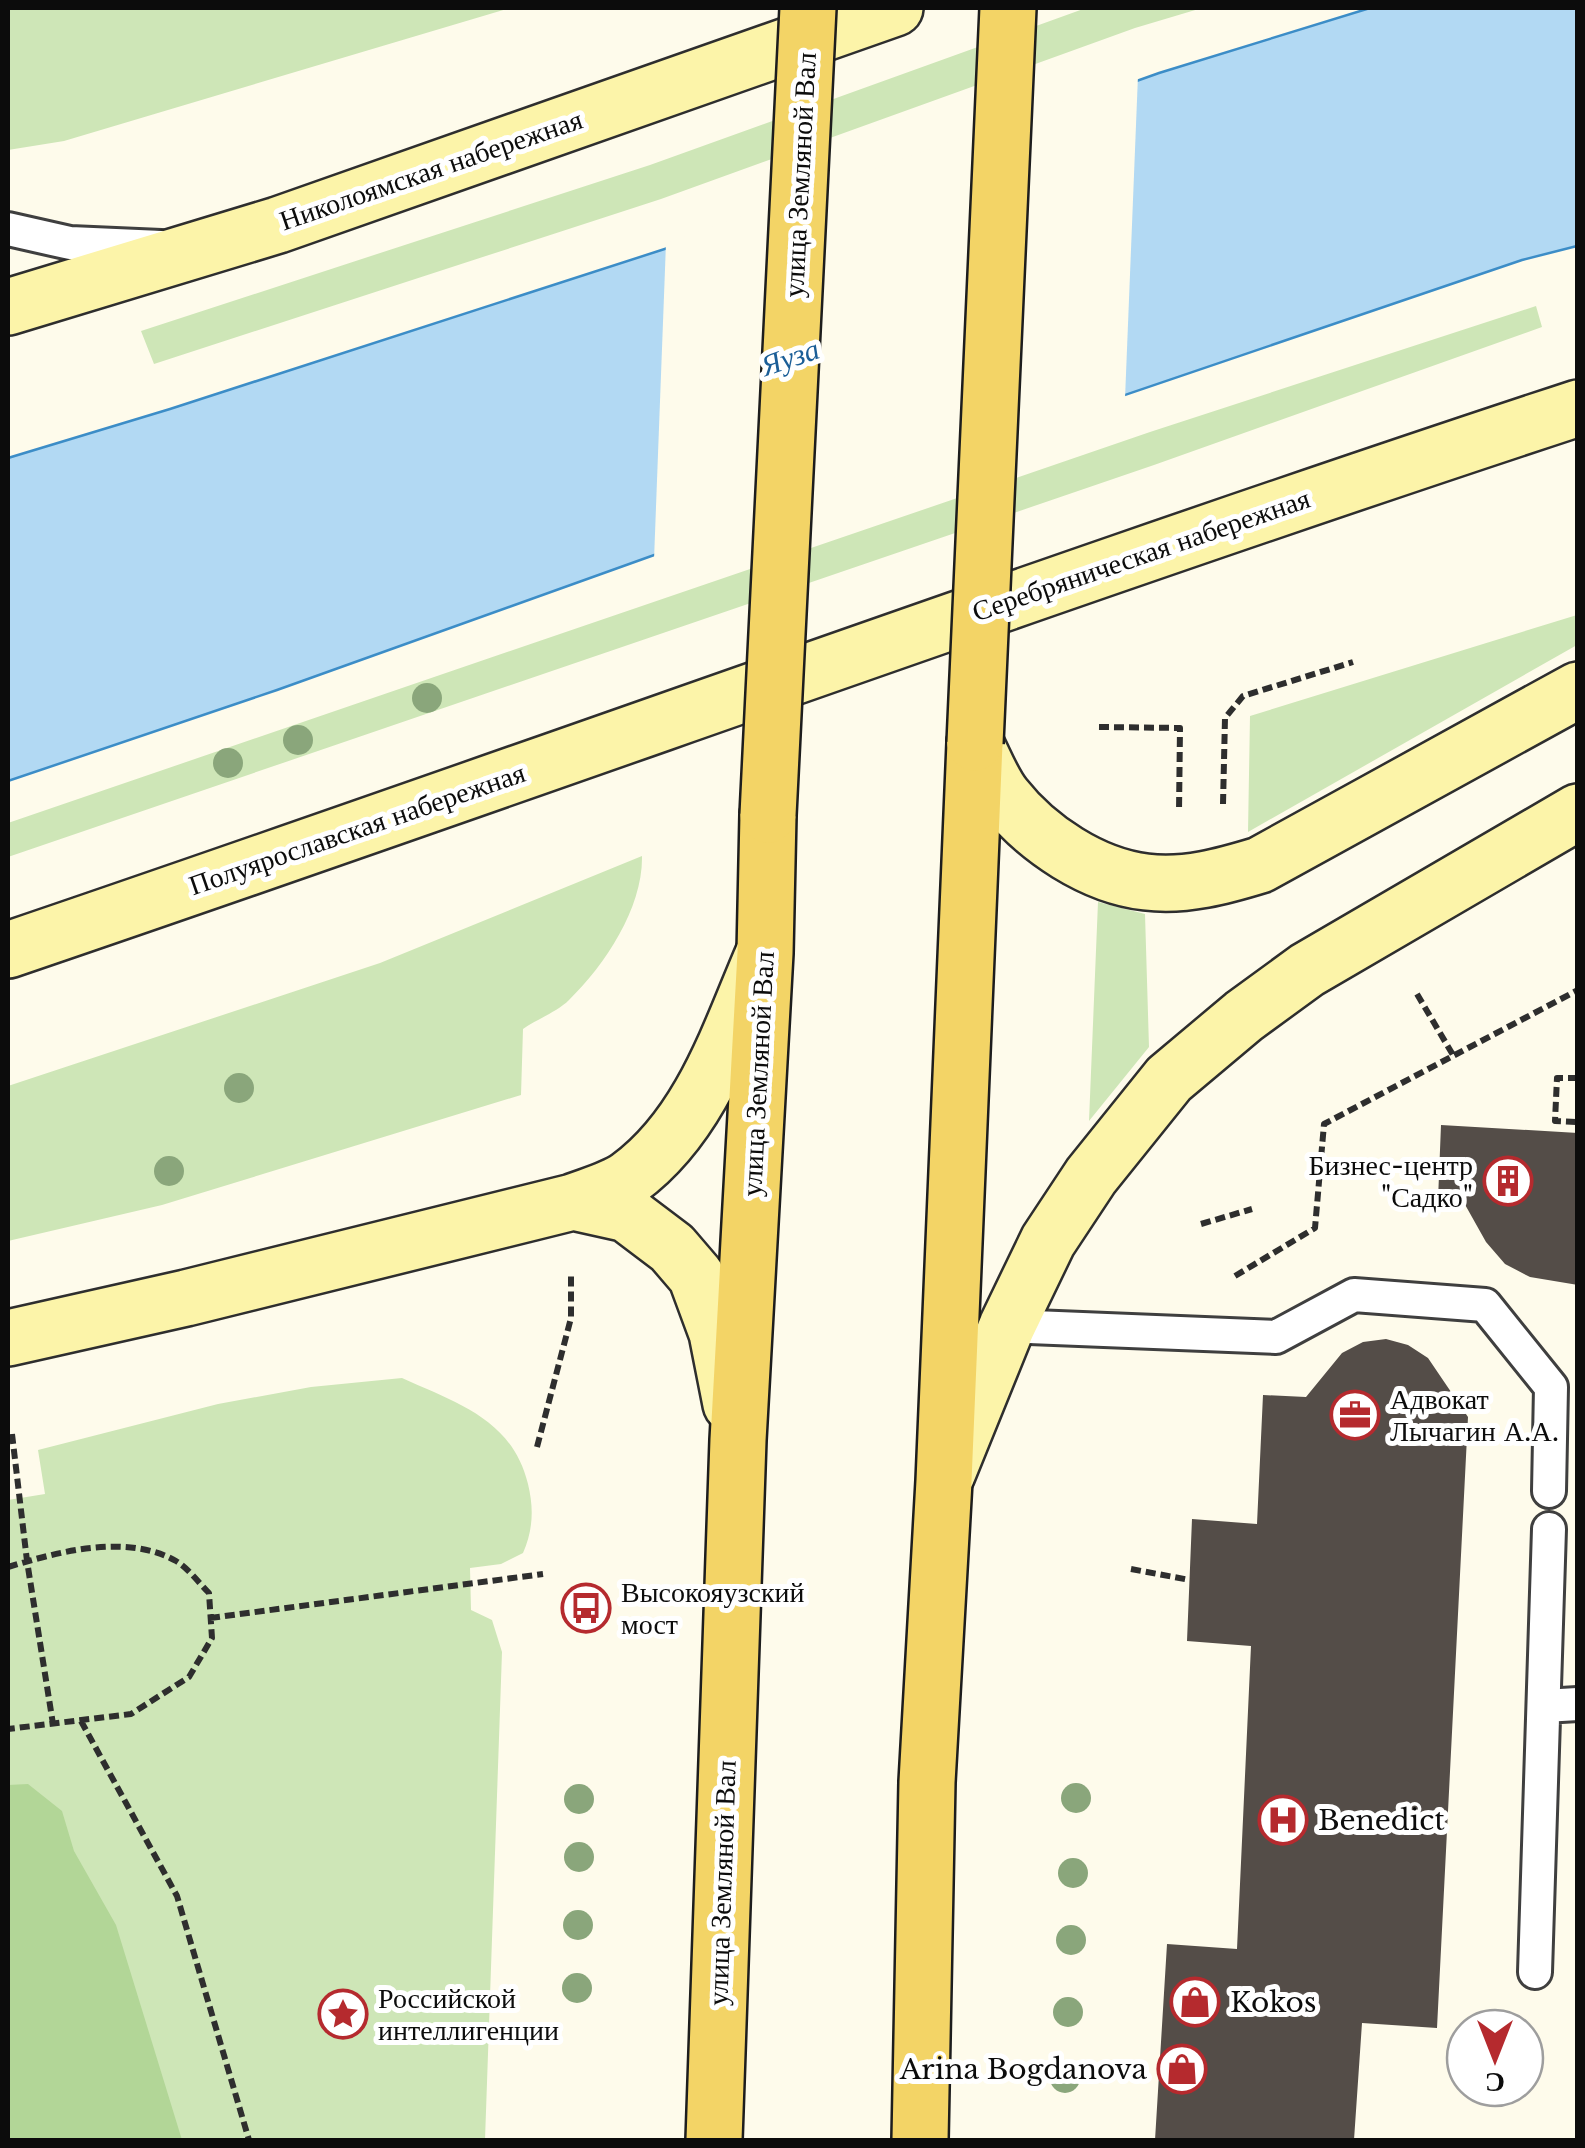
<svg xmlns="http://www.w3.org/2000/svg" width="1585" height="2148" viewBox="0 0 1585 2148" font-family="'Libre Baskerville',serif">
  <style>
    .green { fill: #cee6b7 }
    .forest { fill: #b2d697 }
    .water { fill: #b2d9f3; stroke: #3c8dc7; stroke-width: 2.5 }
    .pier { fill: #fefbeb }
    .building { fill: #544d48 }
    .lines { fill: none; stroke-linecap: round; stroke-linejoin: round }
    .lane-casing { stroke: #3f3f3f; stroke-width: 38 }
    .secondary-casing { stroke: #2e2e2e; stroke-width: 60 }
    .primary-casing { stroke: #1d1d1d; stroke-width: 60 }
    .path { stroke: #2e2e2e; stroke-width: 6; stroke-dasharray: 10 5; stroke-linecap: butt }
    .lane { stroke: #fff; stroke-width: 32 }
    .secondary { stroke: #fcf4a9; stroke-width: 55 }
    .primary { stroke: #f3d466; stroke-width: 55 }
    .primary-bridge-casing { stroke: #1d1d1d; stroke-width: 60; stroke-linecap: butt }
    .primary-bridge { stroke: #f3d466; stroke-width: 55 }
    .tree { fill: #8aa67b }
    .labels { text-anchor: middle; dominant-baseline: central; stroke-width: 10; stroke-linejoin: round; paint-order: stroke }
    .street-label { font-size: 28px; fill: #0c0c0c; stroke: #fff }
    .poi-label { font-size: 28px; fill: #0c0c0c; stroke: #fff; text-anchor: start }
    .water-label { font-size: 30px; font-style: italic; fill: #1b5e97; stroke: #fff }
  </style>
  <rect width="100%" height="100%" fill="#fefbeb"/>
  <path class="green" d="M 8,8 L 510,8 L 64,141 L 8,150 Z
    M 1086,8 L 1202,8 L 1135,28 L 661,199 L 154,364 L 141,331 L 650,165 Z
    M 1536,306 L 1542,327 L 1154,465 L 8,857 L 8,823 L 1150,432 Z
    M 1577,615 L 1577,645 L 1248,832 L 1250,716 Z
    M 642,856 C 643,907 606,964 569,1000 C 557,1012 537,1019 523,1029 L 521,1095 L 162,1205 L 8,1241 L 8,1086 L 380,963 Z
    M 1098,902 L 1145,914 L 1149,1047 L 1089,1121 Z
    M 402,1378 C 457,1403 512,1419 528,1484 C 534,1509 533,1530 523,1553 L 501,1564 L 470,1568 L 471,1610 L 492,1620 L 502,1652 L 485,2140 L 8,2140 L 8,1500 L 45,1494 L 38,1450 L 218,1404 L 311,1387 Z"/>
  <path class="forest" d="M 28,1784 L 62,1811 L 74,1851 L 116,1925 L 182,2140 L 8,2140 L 8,1785 Z"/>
  <path class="water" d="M 1370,8 L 1577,8 L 1577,246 L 1522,260 L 657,554 L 277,690 L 8,781 L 8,458 L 170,409 L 677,245 L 1159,73 Z"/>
  <path class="pier" d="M 1138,75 L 1125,399 L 654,560 L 666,243 Z"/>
  <path class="building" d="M 1441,1125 L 1578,1133 L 1578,1285 L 1530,1277 L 1505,1264 L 1486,1242 L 1463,1201 L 1438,1200 Z
    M 1386,1339 L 1408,1345 L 1428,1358 L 1468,1417 L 1437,2028 L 1362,2023 L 1354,2140 L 1155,2140 L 1167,1944 L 1237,1949 L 1251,1646 L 1187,1641 L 1192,1519 L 1257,1524 L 1263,1395 L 1306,1397 L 1342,1353 L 1363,1342 Z"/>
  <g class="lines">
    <g class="lane-casing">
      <path id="lane" d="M 8,229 L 70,243 L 161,247
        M 1007,1326 L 1276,1337 L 1354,1295 L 1485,1305 L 1551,1387 L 1549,1491
        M 1544,1706 L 1578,1704
        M 1535,1972 L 1549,1529"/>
    </g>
    <g class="secondary-casing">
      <path id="secondary" d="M 8,307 L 278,225 L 895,8
        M 975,743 C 984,760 992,782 1004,797 C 1037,839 1093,876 1146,882 C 1185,887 1224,876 1260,865 L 1578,690
        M 8,950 C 532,772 1052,581 1578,408
        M 573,1202 L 627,1214 L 672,1248 L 696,1276 L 717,1333 L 731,1404
        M 8,1338 L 186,1298 L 573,1202 C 591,1195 614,1189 629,1178 C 701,1125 729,1034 763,955
        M 947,1474 L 1007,1326 L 1048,1241 L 1091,1176 L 1169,1079 L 1244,1016 L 1307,970 L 1578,812"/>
    </g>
    <g class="primary-casing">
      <path id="primary" d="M 714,2140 L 738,1440 L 765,953 L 768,815
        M 920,2140 L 927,1782 L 944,1481 L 975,743"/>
    </g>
    <path class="path" d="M 1099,727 L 1180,728 L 1179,812
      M 1223,804 L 1225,718 L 1243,696 L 1353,662
      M 1417,994 L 1453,1055
      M 1578,1078 L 1557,1078 L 1555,1121 L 1578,1122
      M 1201,1224 L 1252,1209
      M 1235,1276 L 1315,1228 L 1324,1124 L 1578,990
      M 12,1434 L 27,1561 L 53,1724
      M 537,1447 L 571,1318 L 571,1273
      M 8,1567 C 58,1552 126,1533 176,1561 C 188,1568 199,1583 209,1593 L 212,1638 L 189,1677 L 131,1714 L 8,1729
      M 1131,1569 L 1190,1580
      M 210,1618 L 543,1574
      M 81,1721 L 177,1896 L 249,2140"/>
    <use href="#lane" class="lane"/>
    <use href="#secondary" class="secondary"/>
    <use href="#primary" class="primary"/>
    <g class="primary-bridge-casing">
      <path id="primary-bridge" d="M 975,743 L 1008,8
        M 768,815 L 808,8"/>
    </g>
    <use href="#primary-bridge" class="primary-bridge"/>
  </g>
  <g class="tree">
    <circle cx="427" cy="698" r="15"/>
    <circle cx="298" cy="740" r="15"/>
    <circle cx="228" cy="763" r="15"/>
    <circle cx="239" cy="1088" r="15"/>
    <circle cx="169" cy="1171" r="15"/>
    <circle cx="1076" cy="1798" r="15"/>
    <circle cx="579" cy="1799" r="15"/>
    <circle cx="579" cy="1857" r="15"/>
    <circle cx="1073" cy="1873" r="15"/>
    <circle cx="578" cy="1925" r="15"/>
    <circle cx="1071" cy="1940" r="15"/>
    <circle cx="577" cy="1988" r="15"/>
    <circle cx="1068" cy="2012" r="15"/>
    <circle cx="1065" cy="2078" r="15"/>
  </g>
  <defs>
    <g id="building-ring" transform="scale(2.5)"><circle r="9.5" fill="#fff" stroke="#b52a2e" stroke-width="1.5"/><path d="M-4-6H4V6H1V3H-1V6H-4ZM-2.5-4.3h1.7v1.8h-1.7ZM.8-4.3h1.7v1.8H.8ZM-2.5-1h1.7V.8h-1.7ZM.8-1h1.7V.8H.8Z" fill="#b52a2e"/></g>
    <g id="office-ring" transform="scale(2.5)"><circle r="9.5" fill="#fff" stroke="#b52a2e" stroke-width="1.5"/><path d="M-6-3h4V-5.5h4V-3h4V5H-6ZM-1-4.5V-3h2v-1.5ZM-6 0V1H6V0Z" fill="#b52a2e"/></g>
    <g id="bus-ring" transform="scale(2.5)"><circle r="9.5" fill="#fff" stroke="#b52a2e" stroke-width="1.5"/><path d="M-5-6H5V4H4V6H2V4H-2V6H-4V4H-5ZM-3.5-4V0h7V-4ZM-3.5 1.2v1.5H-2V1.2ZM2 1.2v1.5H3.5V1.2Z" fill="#b52a2e"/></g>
    <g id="hospital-ring" transform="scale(2.5)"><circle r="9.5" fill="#fff" stroke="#b52a2e" stroke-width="1.5"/><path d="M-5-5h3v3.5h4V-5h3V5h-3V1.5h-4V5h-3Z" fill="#b52a2e"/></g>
    <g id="shop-ring" transform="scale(2.5)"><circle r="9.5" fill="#fff" stroke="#b52a2e" stroke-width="1.5"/><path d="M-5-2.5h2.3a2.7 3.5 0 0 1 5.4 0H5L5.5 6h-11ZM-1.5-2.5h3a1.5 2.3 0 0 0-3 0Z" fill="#b52a2e"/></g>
    <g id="sight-ring" transform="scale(2.5)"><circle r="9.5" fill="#fff" stroke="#b52a2e" stroke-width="1.5"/><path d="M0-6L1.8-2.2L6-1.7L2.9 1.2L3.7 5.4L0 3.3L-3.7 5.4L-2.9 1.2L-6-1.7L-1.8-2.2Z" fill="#b52a2e"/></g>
  </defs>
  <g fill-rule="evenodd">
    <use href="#building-ring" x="1508" y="1181"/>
    <use href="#office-ring" x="1355" y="1415"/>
    <use href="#bus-ring" x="586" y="1608"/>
    <use href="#hospital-ring" x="1283" y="1820"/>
    <use href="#shop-ring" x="1195" y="2002"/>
    <use href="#sight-ring" x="343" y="2014"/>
    <use href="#shop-ring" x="1182" y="2069"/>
  </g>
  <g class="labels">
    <g class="street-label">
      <text transform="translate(431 170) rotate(-19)">Николоямская набережная</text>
      <text transform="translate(800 175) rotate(-87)">улица Земляной Вал</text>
      <text transform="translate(1141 555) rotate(-19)">Серебряническая набережная</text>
      <text transform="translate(357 829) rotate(-19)">Полуярославская набережная</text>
      <text transform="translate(758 1074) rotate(-87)">улица Земляной Вал</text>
      <text transform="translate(722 1883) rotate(-88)">улица Земляной Вал</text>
    </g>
    <g class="poi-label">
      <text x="1473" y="1165" text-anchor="end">Бизнес-центр<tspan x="1473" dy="32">"Садко"</tspan></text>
      <text x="1390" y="1399">Адвокат<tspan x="1390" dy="32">Лычагин А.А.</tspan></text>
      <text x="621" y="1592">Высокояузский<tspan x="621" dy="32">мост</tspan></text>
      <text x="1318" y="1820">Benedict</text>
      <text x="378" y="1998">Российской<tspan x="378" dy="32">интеллигенции</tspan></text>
      <text x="1230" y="2002">Kokos</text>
      <text x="1147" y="2069" text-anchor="end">Arina Bogdanova</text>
    </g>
    <g class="water-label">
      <text transform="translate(790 357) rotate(-19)">Яуза</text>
    </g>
  </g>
  <rect width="1585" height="2148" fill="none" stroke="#0c0c0c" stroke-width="20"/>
  <g transform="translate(1495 2058) rotate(180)"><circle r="48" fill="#ffffff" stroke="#9e9e9e" stroke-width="2.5"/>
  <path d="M0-8L18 38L0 25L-18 38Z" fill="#b52a2e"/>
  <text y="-15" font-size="28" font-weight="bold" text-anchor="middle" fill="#0c0c0c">С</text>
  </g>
</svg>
